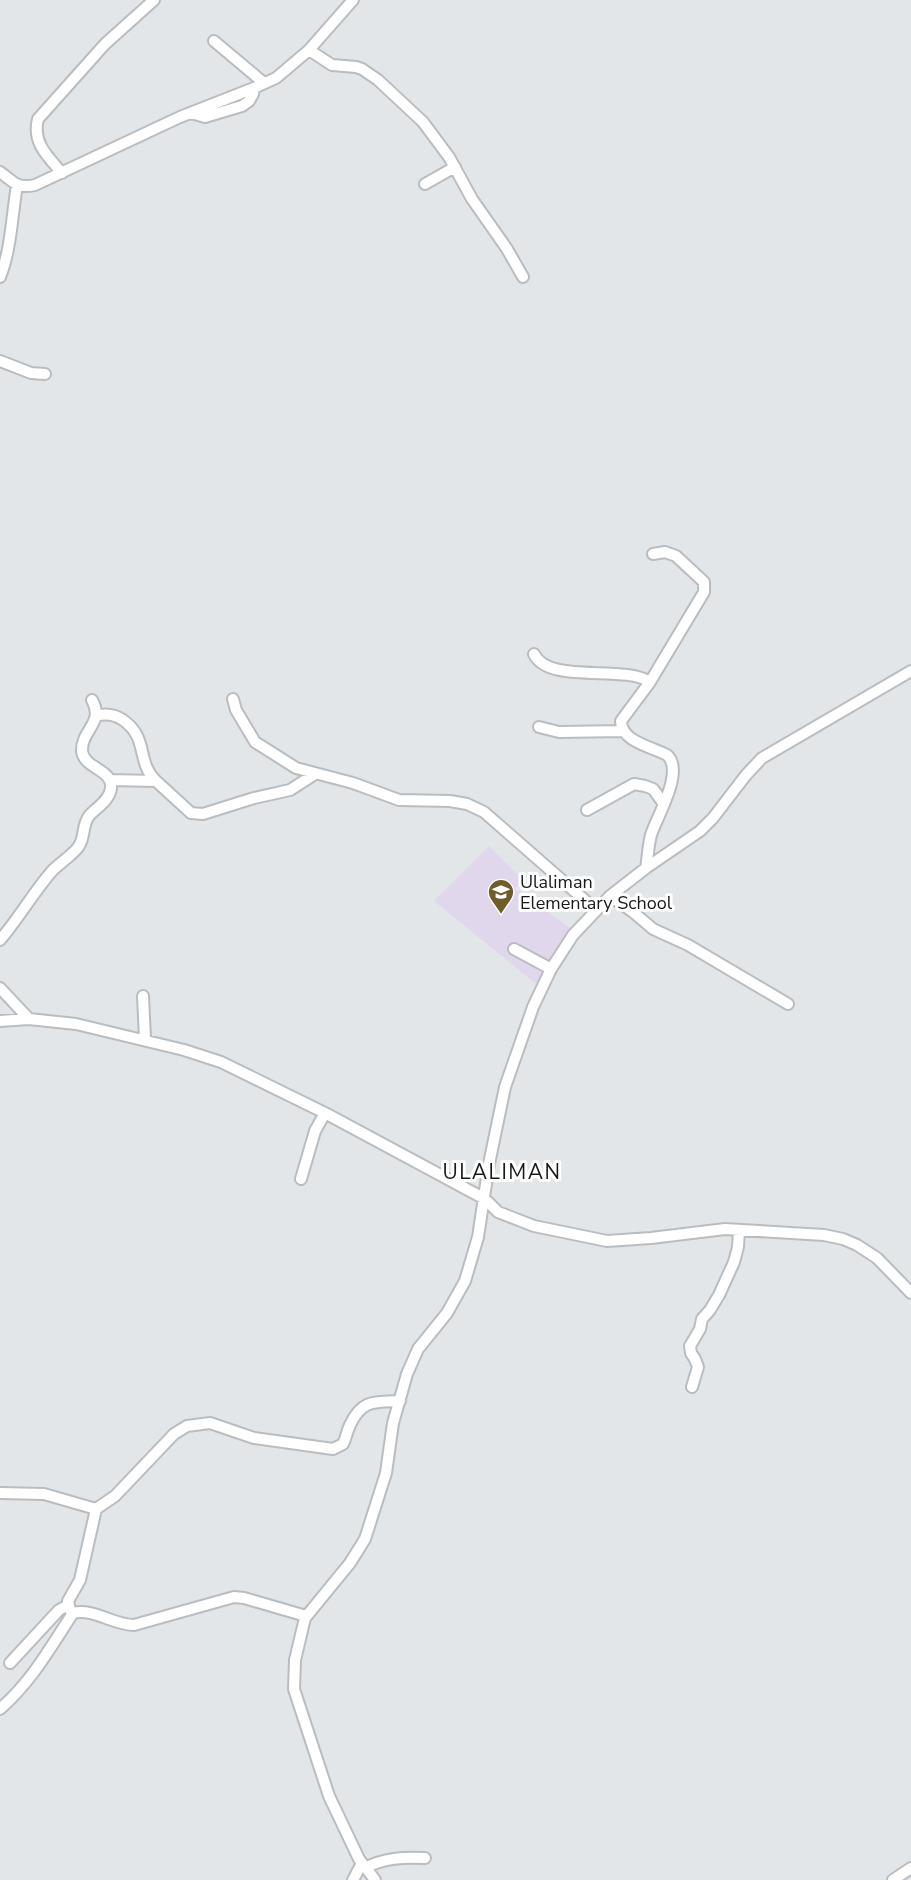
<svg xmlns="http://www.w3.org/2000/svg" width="911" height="1880" viewBox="0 0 911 1880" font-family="'Nunito Sans',sans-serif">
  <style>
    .education { fill: #e1d7ec }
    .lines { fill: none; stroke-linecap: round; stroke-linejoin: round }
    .minor-casing { stroke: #babdc0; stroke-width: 14 }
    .minor { stroke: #fff; stroke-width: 10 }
    .labels { text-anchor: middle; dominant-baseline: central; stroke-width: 6; stroke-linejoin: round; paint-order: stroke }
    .poi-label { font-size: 18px; fill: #18191a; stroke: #fff; text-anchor: start }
    .quarter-label { font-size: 21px; letter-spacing: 1.5px; fill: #18191a; stroke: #fff }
  </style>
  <rect width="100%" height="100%" fill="#e3e6e9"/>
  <path class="education" d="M 489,846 L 523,880 L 515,889 L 572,929 L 536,984 L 434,901 Z"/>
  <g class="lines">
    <g class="minor-casing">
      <path id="minor" d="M 214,41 L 264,83
        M 309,50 L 332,65 L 356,67 L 362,69 L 378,80 L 423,122 L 449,157 L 472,199 L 507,249 L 523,277
        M 191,113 L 205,117 L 242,106 L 249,101 L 253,94 L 254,88
        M 0,172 C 14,182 16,189 35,185 L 180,117 L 254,88 L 276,78 L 309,50 L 353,0
        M 62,173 C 47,156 32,142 38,119 L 105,44 L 154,0
        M 425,184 L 455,167
        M 0,277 C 11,250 12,215 17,185
        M 0,361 L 31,373 L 45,374
        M 534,654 C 549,685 623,664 650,682
        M 233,699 L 236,710 L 255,742 L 296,768 L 353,783 L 399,800 L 450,801 L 467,804 L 484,812 L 596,910
        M 96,716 C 106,713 114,714 123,720 C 149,738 136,762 156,781
        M 539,727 L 559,732 L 623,731
        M 110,780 L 156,781 L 191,813 L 203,814 L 254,798 L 290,790 L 315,774
        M 587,810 L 634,784 L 645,786 L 653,789 L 664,804
        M 646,868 C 648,857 648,846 651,835 C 657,816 685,771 667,755 C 653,747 621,742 621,721 L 650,682 L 704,592 L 704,582 L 676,556 L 665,552 L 653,554
        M 610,896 L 633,912 L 653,929 L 688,945 L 788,1004
        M 0,940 C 19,918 33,893 52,871 C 60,863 75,853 79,846 C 85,837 82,825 89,816 C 96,808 110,800 111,788 C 113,769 84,769 82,751 C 81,730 105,723 92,700
        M 514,949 L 551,969
        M 0,988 L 29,1019
        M 143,996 L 145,1039
        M 0,1021 L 29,1019 L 76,1024 L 184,1050 L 221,1062 L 325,1113 L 485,1199 L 498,1212 L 534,1226 L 607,1241 L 651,1238 L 725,1229 L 824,1235 L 843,1239 L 857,1245 L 877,1258 L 911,1293
        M 301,1179 L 315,1131 L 325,1113
        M 692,1387 L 698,1367 L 695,1359 L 691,1353 L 690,1346 L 700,1329 L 702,1319 L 710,1310 L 719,1295 L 734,1262 L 738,1247 L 739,1230
        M 0,1493 L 44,1494 L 96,1509
        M 73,1613 L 70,1610 L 68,1601 L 80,1580 L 96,1509 L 115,1496 L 174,1434 L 187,1426 L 210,1423 L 254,1438 L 333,1449 L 343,1444 C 346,1438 347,1431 350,1425 C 362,1399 375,1402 400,1401
        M 10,1663 L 59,1610 L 68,1605
        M 0,1709 C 32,1681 50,1648 73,1613 C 94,1608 113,1625 134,1625 L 234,1597 L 244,1598 L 306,1616
        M 365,1868 C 384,1858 403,1857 425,1858
        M 353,1880 L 362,1863
        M 375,1880 L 359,1859 L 329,1796 L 294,1689 L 295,1660 L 305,1618 L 350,1563 L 365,1539 L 386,1473 L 393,1423 L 407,1374 L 418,1349 L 447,1313 L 465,1281 L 478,1237 L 489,1164 L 505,1087 L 533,1007 L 551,969 L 573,935 L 610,896 L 646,868 L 700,831 L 713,818 L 746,775 L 762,758 L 911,671
        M 893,1880 L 911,1868"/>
    </g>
    <use href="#minor" class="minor"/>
  </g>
  <defs>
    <g id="school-pin" transform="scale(1.35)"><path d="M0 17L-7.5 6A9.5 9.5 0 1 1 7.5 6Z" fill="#6e5d2b" stroke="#fff"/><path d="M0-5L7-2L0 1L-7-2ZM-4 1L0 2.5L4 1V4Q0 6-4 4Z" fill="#fff"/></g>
  </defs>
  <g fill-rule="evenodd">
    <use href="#school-pin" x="501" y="892"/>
  </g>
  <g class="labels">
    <g class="poi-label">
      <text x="520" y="882">Ulaliman<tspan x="520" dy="21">Elementary School</tspan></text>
    </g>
    <g class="quarter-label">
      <text x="502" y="1172">ULALIMAN</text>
    </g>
  </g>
</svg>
